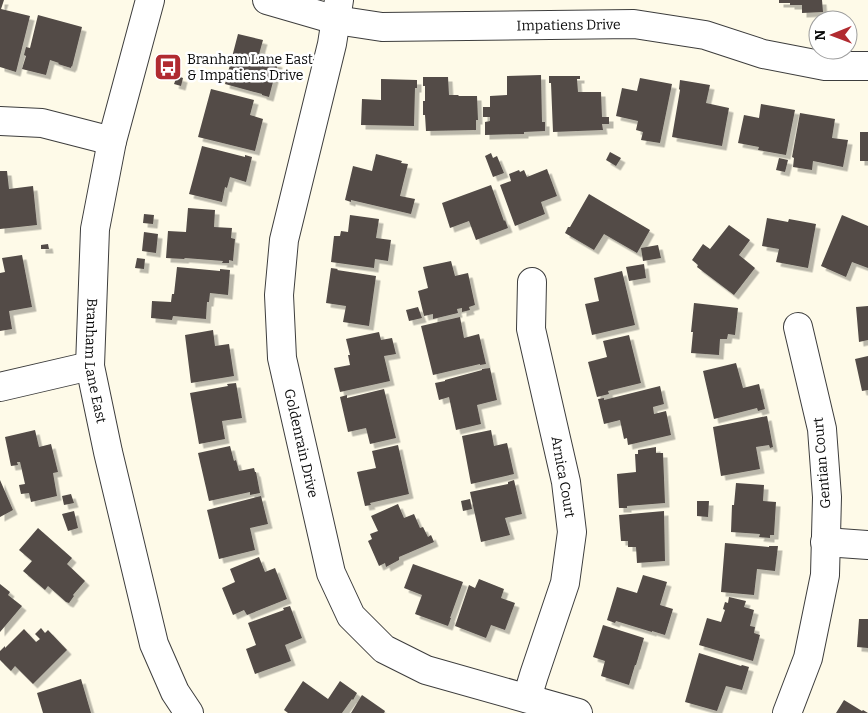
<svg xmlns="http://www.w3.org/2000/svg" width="868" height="713" viewBox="0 0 868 713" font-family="Bitter,serif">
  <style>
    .building { fill: #524b47; filter: url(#shadow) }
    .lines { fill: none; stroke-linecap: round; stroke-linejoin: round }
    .minor-casing { stroke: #3d3d3d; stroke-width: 30 }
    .minor { stroke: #fff; stroke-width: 28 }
    .labels { text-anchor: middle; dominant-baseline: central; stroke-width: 5; stroke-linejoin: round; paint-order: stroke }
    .street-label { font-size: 14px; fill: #0a0a0a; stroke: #fff }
    .poi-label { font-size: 14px; fill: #0a0a0a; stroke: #fff; text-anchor: start }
  </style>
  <defs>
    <filter id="shadow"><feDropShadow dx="4.5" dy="4.5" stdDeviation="0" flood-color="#0004"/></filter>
  </defs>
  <rect width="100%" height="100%" fill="#fefae8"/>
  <path class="building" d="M 0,0 L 4,0 L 1,9 L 30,16 L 16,72 L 0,67 Z
    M 779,0 L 822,0 L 823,12 L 802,13 L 802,5 L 790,5 L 790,3 L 779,3 Z
    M 38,15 L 82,27 L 72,67 L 71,66 L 71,68 L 58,64 L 59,63 L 50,60 L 46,75 L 22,69 L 26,56 L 24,55 L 26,47 L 30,48 Z
    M 238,34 L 263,40 L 258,58 L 278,63 L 269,97 L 262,95 L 262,94 L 225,84 Z
    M 541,75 L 542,122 L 545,122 L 545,131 L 524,132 L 524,134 L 485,135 L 485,122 L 490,121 L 490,117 L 483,117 L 483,107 L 490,107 L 490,96 L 507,95 L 507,76 Z
    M 177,76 L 183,78 L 181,86 L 174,84 Z
    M 549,76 L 580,76 L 580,79 L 577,79 L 578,92 L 601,92 L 602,117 L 609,117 L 609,124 L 602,124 L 603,130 L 553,132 L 551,83 L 549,83 Z
    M 423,77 L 448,77 L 449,95 L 458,95 L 459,96 L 477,96 L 478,120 L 476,120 L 476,130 L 426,131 L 425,115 L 423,115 L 423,101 L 425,101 L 425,86 L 423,86 Z
    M 640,78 L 672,84 L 660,143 L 641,140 L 643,132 L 636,130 L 638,121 L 616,116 L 622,88 L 637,91 Z
    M 381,79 L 417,80 L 417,88 L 415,88 L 414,126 L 361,125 L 362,99 L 381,100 Z
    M 680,80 L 710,85 L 706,103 L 729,108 L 722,146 L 672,137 L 680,90 L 679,89 Z
    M 211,89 L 254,100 L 250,115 L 263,119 L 255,151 L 198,137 Z
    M 761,104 L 795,110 L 786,155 L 758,150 L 759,147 L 738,143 L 744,115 L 759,118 Z
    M 800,113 L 835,119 L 832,138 L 848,140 L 843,167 L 813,161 L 812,170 L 793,167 L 794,158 L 792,157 Z
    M 860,132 L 868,132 L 868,161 L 860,161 Z
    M 202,146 L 245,157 L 245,155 L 252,157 L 246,182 L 230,177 L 227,188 L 225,187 L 222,202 L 189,194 Z
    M 610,152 L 621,158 L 616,166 L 606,160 Z
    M 491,153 L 493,158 L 497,156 L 504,173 L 493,177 L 485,156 Z
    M 376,154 L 402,161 L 401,163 L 408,164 L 400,196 L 415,199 L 411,214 L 351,200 L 351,202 L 345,200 L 353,166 L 372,171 Z
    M 779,158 L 788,160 L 785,172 L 776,170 Z
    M 547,169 L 557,196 L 541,202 L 545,214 L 515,226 L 500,185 L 511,181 L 509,174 L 519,170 L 520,172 L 524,170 L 527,177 Z
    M 0,171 L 7,171 L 9,189 L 33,186 L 37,225 L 0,229 Z
    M 491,185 L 504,221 L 505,220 L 508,228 L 476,240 L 469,221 L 450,228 L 442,203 Z
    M 589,194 L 650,230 L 637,253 L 604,234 L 594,250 L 565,233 L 568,227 L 570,227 Z
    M 188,208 L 215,210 L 214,227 L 232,228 L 231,238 L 235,239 L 233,261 L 229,260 L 229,263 L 222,263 L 223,261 L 185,258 L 184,259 L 166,258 L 168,231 L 186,232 Z
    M 144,214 L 154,215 L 153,224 L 143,223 Z
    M 350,215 L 379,219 L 376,238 L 391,240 L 388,261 L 375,259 L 374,268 L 331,262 L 334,236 L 340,236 L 341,231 L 348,232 Z
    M 842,215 L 868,226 L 868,268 L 852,262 L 846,277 L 821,266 Z
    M 767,218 L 788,222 L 789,219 L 816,224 L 808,268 L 776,262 L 779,249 L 762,246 Z
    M 729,225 L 750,240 L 739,255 L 755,268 L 734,295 L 697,267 L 698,265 L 692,260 L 703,244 L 710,249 Z
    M 144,232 L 158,234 L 156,253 L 142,251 Z
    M 48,244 L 49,249 L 41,249 L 41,245 Z
    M 658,245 L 661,258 L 643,261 L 641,248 Z
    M 22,255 L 32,307 L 9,311 L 12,329 L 0,331 L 0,273 L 5,272 L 2,258 Z
    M 137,258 L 145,259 L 144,269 L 135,268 Z
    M 451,261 L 455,276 L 468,273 L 475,305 L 469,307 L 470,310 L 462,312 L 462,308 L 457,309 L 458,313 L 433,319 L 433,314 L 424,316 L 418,291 L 428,288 L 423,267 Z
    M 644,264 L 646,278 L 629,281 L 626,267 Z
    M 177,267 L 220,271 L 220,269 L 230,270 L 228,295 L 210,293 L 209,302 L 207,302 L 206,319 L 173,316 L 172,320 L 151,318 L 152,301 L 171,302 L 172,294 L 174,294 Z
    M 331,268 L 338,269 L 337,270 L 376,276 L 369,326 L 343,322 L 346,306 L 326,303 Z
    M 622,271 L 635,325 L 592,335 L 585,304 L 599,301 L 594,278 Z
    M 694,303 L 738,308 L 735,335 L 728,334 L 727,339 L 720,339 L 719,355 L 691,353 L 693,332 L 691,332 Z
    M 868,306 L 868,340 L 859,342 L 856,307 Z
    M 418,307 L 422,318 L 409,321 L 406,310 Z
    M 460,317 L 464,338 L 479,334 L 486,364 L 480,365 L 480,364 L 433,375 L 421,326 Z
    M 213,330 L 215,346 L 229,344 L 234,376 L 191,383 L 185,335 Z
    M 379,332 L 381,340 L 392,338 L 396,354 L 384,356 L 390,381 L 340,392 L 334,368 L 350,365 L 348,355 L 350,355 L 346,339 Z
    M 629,335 L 641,383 L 608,391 L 609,394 L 597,397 L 588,362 L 607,357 L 603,341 Z
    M 868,356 L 868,390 L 862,391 L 855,359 Z
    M 736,363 L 743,388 L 759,384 L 765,409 L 758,411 L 757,408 L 714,419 L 703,371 Z
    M 490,368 L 497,400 L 477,405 L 481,424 L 456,430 L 449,397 L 439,400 L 435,383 L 445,381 L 445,380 L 482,370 L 482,369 Z
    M 236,383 L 242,418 L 222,421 L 225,439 L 199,444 L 190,393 L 228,386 L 227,384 Z
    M 660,386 L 664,404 L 653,407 L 654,414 L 666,411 L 671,435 L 628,445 L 627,438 L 624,439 L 620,420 L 604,424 L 598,399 L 604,398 L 604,400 Z
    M 384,389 L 396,438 L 370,444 L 366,428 L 348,432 L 340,397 L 347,395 L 347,398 Z
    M 767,416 L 773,447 L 770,448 L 769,445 L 756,447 L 760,469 L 721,476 L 713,427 Z
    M 35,430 L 39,447 L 51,444 L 58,472 L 53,473 L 57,496 L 31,502 L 29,493 L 21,494 L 19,485 L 25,484 L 20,462 L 17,462 L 18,465 L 11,466 L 5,437 Z
    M 491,430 L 494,446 L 507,443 L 514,474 L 471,484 L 462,436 Z
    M 398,445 L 409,494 L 370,503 L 371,505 L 365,506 L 357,472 L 376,468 L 372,451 Z
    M 230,446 L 234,461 L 236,460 L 239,471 L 254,468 L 255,472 L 256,472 L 260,493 L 250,495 L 250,492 L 209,501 L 198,453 Z
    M 656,447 L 656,453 L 663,453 L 665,503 L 627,506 L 627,508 L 619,508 L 617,474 L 636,472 L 635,454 L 638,454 L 638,450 Z
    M 0,480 L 13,510 L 0,517 Z
    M 514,480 L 522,514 L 505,518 L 510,535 L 481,542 L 470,492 L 508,484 L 508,482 Z
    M 736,483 L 764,485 L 763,501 L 776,502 L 774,535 L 770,535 L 770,538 L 759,537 L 760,534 L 731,532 L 732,505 L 734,505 Z
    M 71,494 L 74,503 L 64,505 L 62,496 Z
    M 261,496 L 268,524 L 250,528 L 255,550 L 219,559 L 207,510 Z
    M 470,499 L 472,509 L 463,511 L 461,501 Z
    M 697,501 L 709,501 L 708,517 L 697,516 Z
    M 398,504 L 404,518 L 414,514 L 420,528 L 423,527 L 428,537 L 431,535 L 434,542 L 399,557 L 399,560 L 386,567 L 385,563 L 379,566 L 368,541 L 372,539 L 370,534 L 378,531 L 371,516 Z
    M 74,511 L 78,528 L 68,531 L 62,514 Z
    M 664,511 L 665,561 L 637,563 L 636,547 L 628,547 L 628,541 L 621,541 L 619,515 Z
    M 38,528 L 72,558 L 67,564 L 85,581 L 73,595 L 74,596 L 69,603 L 66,602 L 48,586 L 45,590 L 23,571 L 32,561 L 19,550 Z
    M 725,543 L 769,547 L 769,546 L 778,546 L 775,571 L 757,569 L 754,595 L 721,592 Z
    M 259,557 L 265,572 L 275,568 L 287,599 L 247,615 L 244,610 L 233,615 L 222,588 L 235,582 L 230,569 Z
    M 413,564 L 463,582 L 450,618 L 451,618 L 448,626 L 415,614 L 422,595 L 404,588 Z
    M 643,575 L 667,582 L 660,605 L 673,609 L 665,635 L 652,631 L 652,632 L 616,621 L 615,623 L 607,620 L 617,587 L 637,593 Z
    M 479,579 L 504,589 L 501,598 L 515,603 L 505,630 L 491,625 L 486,638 L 455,626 L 469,585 L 475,588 Z
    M 0,584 L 10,592 L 8,595 L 22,606 L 0,632 Z
    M 729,597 L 746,601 L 744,607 L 754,610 L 750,626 L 755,627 L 754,633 L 760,635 L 753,661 L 699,645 L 707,618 L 721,622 L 725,610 L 723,609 L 725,602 L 728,603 Z
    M 290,606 L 302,638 L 285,645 L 291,661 L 255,674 L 246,649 L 256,645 L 248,623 L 284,610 L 283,608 Z
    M 859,619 L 868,619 L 868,648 L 857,647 Z
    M 603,625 L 644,638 L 636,665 L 635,665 L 629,685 L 601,676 L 605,661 L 593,657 Z
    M 41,628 L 45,633 L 48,630 L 67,650 L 33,684 L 15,666 L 11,671 L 0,660 L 0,651 L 5,646 L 5,648 L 24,629 L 36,642 L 40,639 L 35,634 Z
    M 699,653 L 741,666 L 742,665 L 749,667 L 742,690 L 726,686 L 717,711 L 685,702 Z
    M 81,679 L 91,713 L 43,713 L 37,693 Z
    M 303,681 L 328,699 L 340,681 L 357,693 L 353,700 L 352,699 L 342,713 L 288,713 L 284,710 Z
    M 362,695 L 385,711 L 384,713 L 351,713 Z
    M 844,700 L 862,711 L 863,710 L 868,713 L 836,713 Z"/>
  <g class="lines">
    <g class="minor-casing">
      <g id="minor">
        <path id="s1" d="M 150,0 L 112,141 L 95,229 L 90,366 L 108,452 L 154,644 L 175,692 L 189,713"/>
        <path id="s2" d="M 267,0 L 336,20 L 382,27 L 634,24 L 705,35 L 763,54 L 825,66 L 868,66"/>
        <path id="s3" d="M 339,0 L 332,44 L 284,240 L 279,295 L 282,358 L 331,573 L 351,616 L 384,649 L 426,670 L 578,713"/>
        <path d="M 0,121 L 42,123 L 112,141"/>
        <path d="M 0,387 L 90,366"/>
        <path d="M 825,542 L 868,545"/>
        <path d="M 527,698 L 534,675 L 565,583 L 572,532 L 566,482 L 531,329 L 532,282"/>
        <path d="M 787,713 L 808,658 L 825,575 L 827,497 L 822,429 L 798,327"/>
      </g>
    </g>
    <use href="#minor" class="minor"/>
  </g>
  <defs>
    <g id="bus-square" transform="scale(1.4375)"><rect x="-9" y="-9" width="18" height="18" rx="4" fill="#b12b30" stroke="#fff"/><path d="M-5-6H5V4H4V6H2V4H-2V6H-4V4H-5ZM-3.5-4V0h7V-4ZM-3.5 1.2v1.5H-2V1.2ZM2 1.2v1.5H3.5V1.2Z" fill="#fff"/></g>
  </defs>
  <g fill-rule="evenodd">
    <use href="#bus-square" x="168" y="67"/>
  </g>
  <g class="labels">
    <g class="street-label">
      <text stroke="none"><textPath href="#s2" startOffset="305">Impatiens Drive</textPath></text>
      <text stroke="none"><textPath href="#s1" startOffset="368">Branham Lane East</textPath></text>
      <text stroke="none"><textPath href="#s3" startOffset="452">Goldenrain Drive</textPath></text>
      <text transform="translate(822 463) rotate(-95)">Gentian Court</text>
      <text transform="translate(563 477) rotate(80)">Arnica Court</text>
    </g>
    <g class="poi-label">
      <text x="187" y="59">Branham Lane East<tspan x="187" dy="16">&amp; Impatiens Drive</tspan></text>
    </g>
  </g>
  <g transform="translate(833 35) rotate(269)"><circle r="24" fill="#ffffff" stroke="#9d9d9d"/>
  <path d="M0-4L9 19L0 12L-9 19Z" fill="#b12b30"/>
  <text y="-8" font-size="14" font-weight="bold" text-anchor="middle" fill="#0a0a0a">N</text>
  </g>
</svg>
